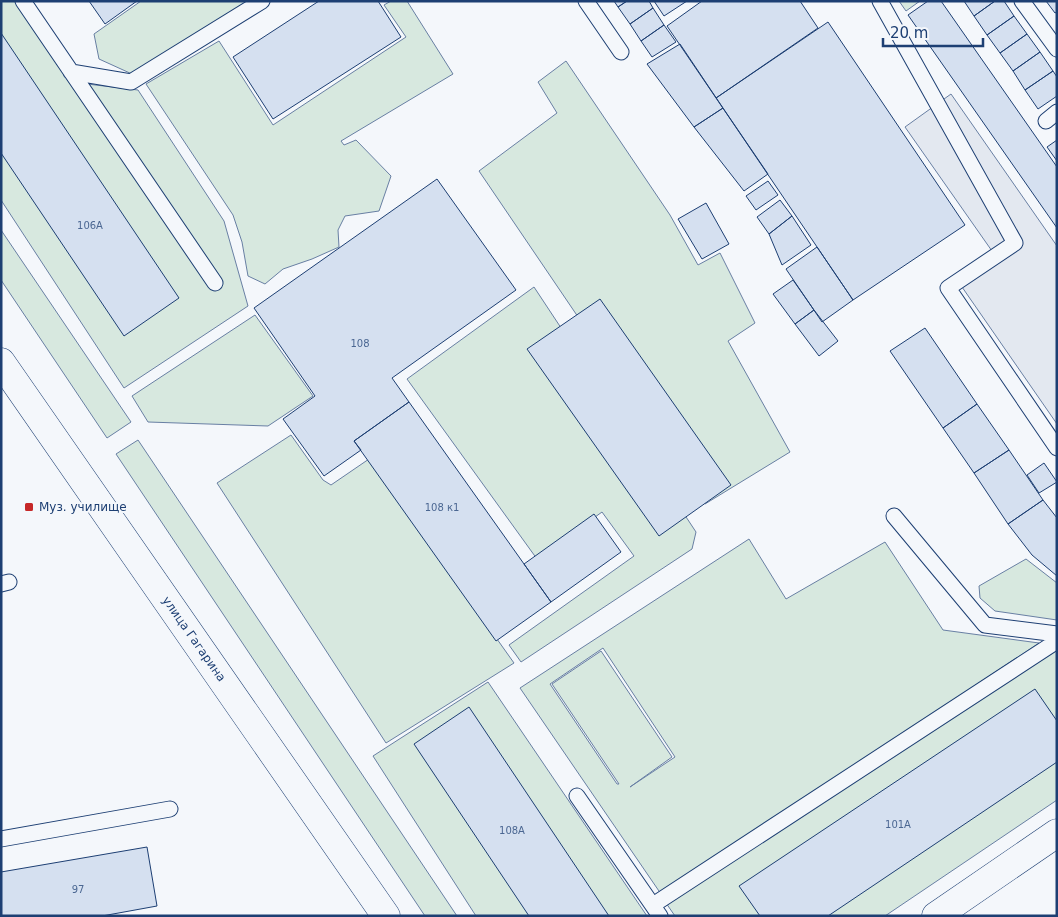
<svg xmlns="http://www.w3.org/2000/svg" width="1058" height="917" viewBox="0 0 1058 917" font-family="'DejaVu Sans',sans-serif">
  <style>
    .green { fill: #d7e8df; stroke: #687fa3; fill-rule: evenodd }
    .parking { fill: #e3e8f0; stroke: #687fa3 }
    .building { fill: #d5e0f0; stroke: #1d3f73 }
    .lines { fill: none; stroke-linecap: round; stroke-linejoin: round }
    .service-casing { stroke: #1d3f73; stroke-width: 17 }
    .secondary-casing { stroke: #1d3f73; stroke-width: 29 }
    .service { stroke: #f4f7fb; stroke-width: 15 }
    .secondary { stroke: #f4f7fb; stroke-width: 28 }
    .poi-dot { fill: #c62828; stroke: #f4f7fb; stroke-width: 2 }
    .labels { text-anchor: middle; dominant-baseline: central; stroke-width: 4; stroke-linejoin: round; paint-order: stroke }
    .number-label { font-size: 10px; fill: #4b6792 }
    .poi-label { font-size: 12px; fill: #1d3f73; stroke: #f4f7fb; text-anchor: start }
    .street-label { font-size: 12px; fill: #1d3f73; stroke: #f4f7fb }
  </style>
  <rect width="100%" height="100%" fill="#f4f7fb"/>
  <path class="green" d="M 1,1 L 15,1 L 70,82 L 138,90 L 224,221 L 248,306 L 124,388 L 1,200 Z
    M 141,1 L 249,1 L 132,74 L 99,59 L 94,34 Z
    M 391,1 L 407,1 L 453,74 L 341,141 L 344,145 L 356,140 L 391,176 L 379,211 L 345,216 L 338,230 L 339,247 L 312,259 L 283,269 L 265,284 L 248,276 L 242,242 L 233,215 L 146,84 L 219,41 L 273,125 L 406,37 L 384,5 Z
    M 899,1 L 920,1 L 906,11 Z
    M 566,61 L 670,215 L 698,265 L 720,253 L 755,323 L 728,341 L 790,452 L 705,504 L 479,171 L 557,113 L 538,82 Z
    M 1,230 L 131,422 L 107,438 L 1,280 Z
    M 534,287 L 696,532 L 692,549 L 521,662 L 509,645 L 634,556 L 602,512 L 537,559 L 407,379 Z
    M 255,315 L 313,396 L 268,426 L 148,422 L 132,396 Z
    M 291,435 L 323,480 L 331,485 L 369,459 L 514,663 L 386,743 L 217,483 Z
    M 138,440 L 457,916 L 425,916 L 116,454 Z
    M 749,539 L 786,599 L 885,542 L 943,630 L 1039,643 L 661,894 L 520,688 ZM 603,648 L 675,757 L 630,787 L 672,757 L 601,651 L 552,684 L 619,784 L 617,784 L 550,684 Z
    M 1026,559 L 1057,583 L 1057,620 L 995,611 L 980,598 L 979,586 Z
    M 1057,650 L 1057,800 L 885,916 L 675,916 L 666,903 Z
    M 488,682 L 647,916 L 476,916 L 373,756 Z"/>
  <path class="parking" d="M 951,94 L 1057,246 L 1057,424 L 962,287 L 999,261 L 905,127 Z"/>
  <path class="building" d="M 89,1 L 137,1 L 105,24 Z
    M 319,1 L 378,1 L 401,37 L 273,119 L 233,57 Z
    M 614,1 L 627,1 L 618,7 Z
    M 627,1 L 649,1 L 653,8 L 630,24 L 618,7 Z
    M 654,1 L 687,1 L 664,16 Z
    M 702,1 L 800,1 L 818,28 L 716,98 L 667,26 Z
    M 928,1 L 941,1 L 1057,167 L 1057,228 L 908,15 Z
    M 964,1 L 995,1 L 974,16 Z
    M 995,1 L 1004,1 L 1014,16 L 987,35 L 974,16 Z
    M 1046,1 L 1057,1 L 1057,12 L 1055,13 Z
    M 653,8 L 664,25 L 641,41 L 630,24 Z
    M 1014,16 L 1027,34 L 1000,53 L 987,35 Z
    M 828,22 L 965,225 L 853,300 L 716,98 Z
    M 664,25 L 676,42 L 652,57 L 641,41 Z
    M 1,33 L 179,298 L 124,336 L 1,153 Z
    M 1027,34 L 1040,52 L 1013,71 L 1000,53 Z
    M 680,44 L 723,108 L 694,127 L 647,64 Z
    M 1040,52 L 1053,71 L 1025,90 L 1013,71 Z
    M 1053,71 L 1057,77 L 1057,96 L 1038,109 L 1025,90 Z
    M 723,108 L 768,174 L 744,191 L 694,127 Z
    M 1057,140 L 1057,161 L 1047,147 Z
    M 437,179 L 516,290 L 392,378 L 409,402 L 354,441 L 361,450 L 324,476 L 283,419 L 315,396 L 254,308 Z
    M 768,181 L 778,195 L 756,210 L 746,196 Z
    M 780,200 L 792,216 L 769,234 L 757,217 Z
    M 706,203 L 729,244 L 702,259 L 678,219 Z
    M 792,216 L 811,245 L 782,265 L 769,234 Z
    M 817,247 L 853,300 L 822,322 L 786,269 Z
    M 793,280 L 814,310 L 795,324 L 773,294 Z
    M 600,299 L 731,485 L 659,536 L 527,349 Z
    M 814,310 L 838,341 L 819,356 L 795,324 Z
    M 925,328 L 977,404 L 943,428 L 890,351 Z
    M 409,402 L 551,602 L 496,641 L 354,441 Z
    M 977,404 L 1009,450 L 974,473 L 943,428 Z
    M 1009,450 L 1043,500 L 1008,524 L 974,473 Z
    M 1044,463 L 1057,482 L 1039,493 L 1027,475 Z
    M 1043,500 L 1057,518 L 1057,576 L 1032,555 L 1008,524 Z
    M 594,514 L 621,552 L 551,602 L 524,564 Z
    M 1035,689 L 1057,721 L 1057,762 L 828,916 L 760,916 L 739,886 Z
    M 469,707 L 609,916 L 529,916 L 414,744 Z
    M 147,847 L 157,906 L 102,916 L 1,916 L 1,872 Z"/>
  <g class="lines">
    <g class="service-casing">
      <path id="service" d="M 23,1 L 215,283
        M 586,1 L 621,52
        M 880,1 L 1015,243 L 948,288 L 1057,448
        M 1022,1 L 1057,49
        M 71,72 L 131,82 L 262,1
        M 1046,121 L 1057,112
        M 894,516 L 985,625 L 1057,634
        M 1,584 L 9,582
        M 577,796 L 660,916
        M 1,839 L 170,809
        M 653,905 L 1057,641"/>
    </g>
    <g class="secondary-casing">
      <path id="secondary" d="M 1,362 L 386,916
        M 936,916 L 1057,833"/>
    </g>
    <use href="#service" class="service"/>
    <use href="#secondary" class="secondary"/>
  </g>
  <rect class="poi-dot" x="24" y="502" width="10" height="10" rx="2.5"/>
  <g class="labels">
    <g class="number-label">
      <text x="90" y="225">106А</text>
      <text x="360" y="343">108</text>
      <text x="442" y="507">108 к1</text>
      <text x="898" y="824">101А</text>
      <text x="512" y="830">108А</text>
      <text x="78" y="889">97</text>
    </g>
    <g class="poi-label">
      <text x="39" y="507">Муз. училище</text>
    </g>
    <g class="street-label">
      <text transform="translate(194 639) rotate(55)">улица Гагарина</text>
    </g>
  </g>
  <rect width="1058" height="917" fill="none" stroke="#1d3f73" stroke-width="5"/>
  <path d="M883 38v8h100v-8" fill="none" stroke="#1d3f73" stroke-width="2.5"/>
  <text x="890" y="38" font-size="15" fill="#1d3f73" stroke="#f4f7fb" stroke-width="4" paint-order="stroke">20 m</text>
</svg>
